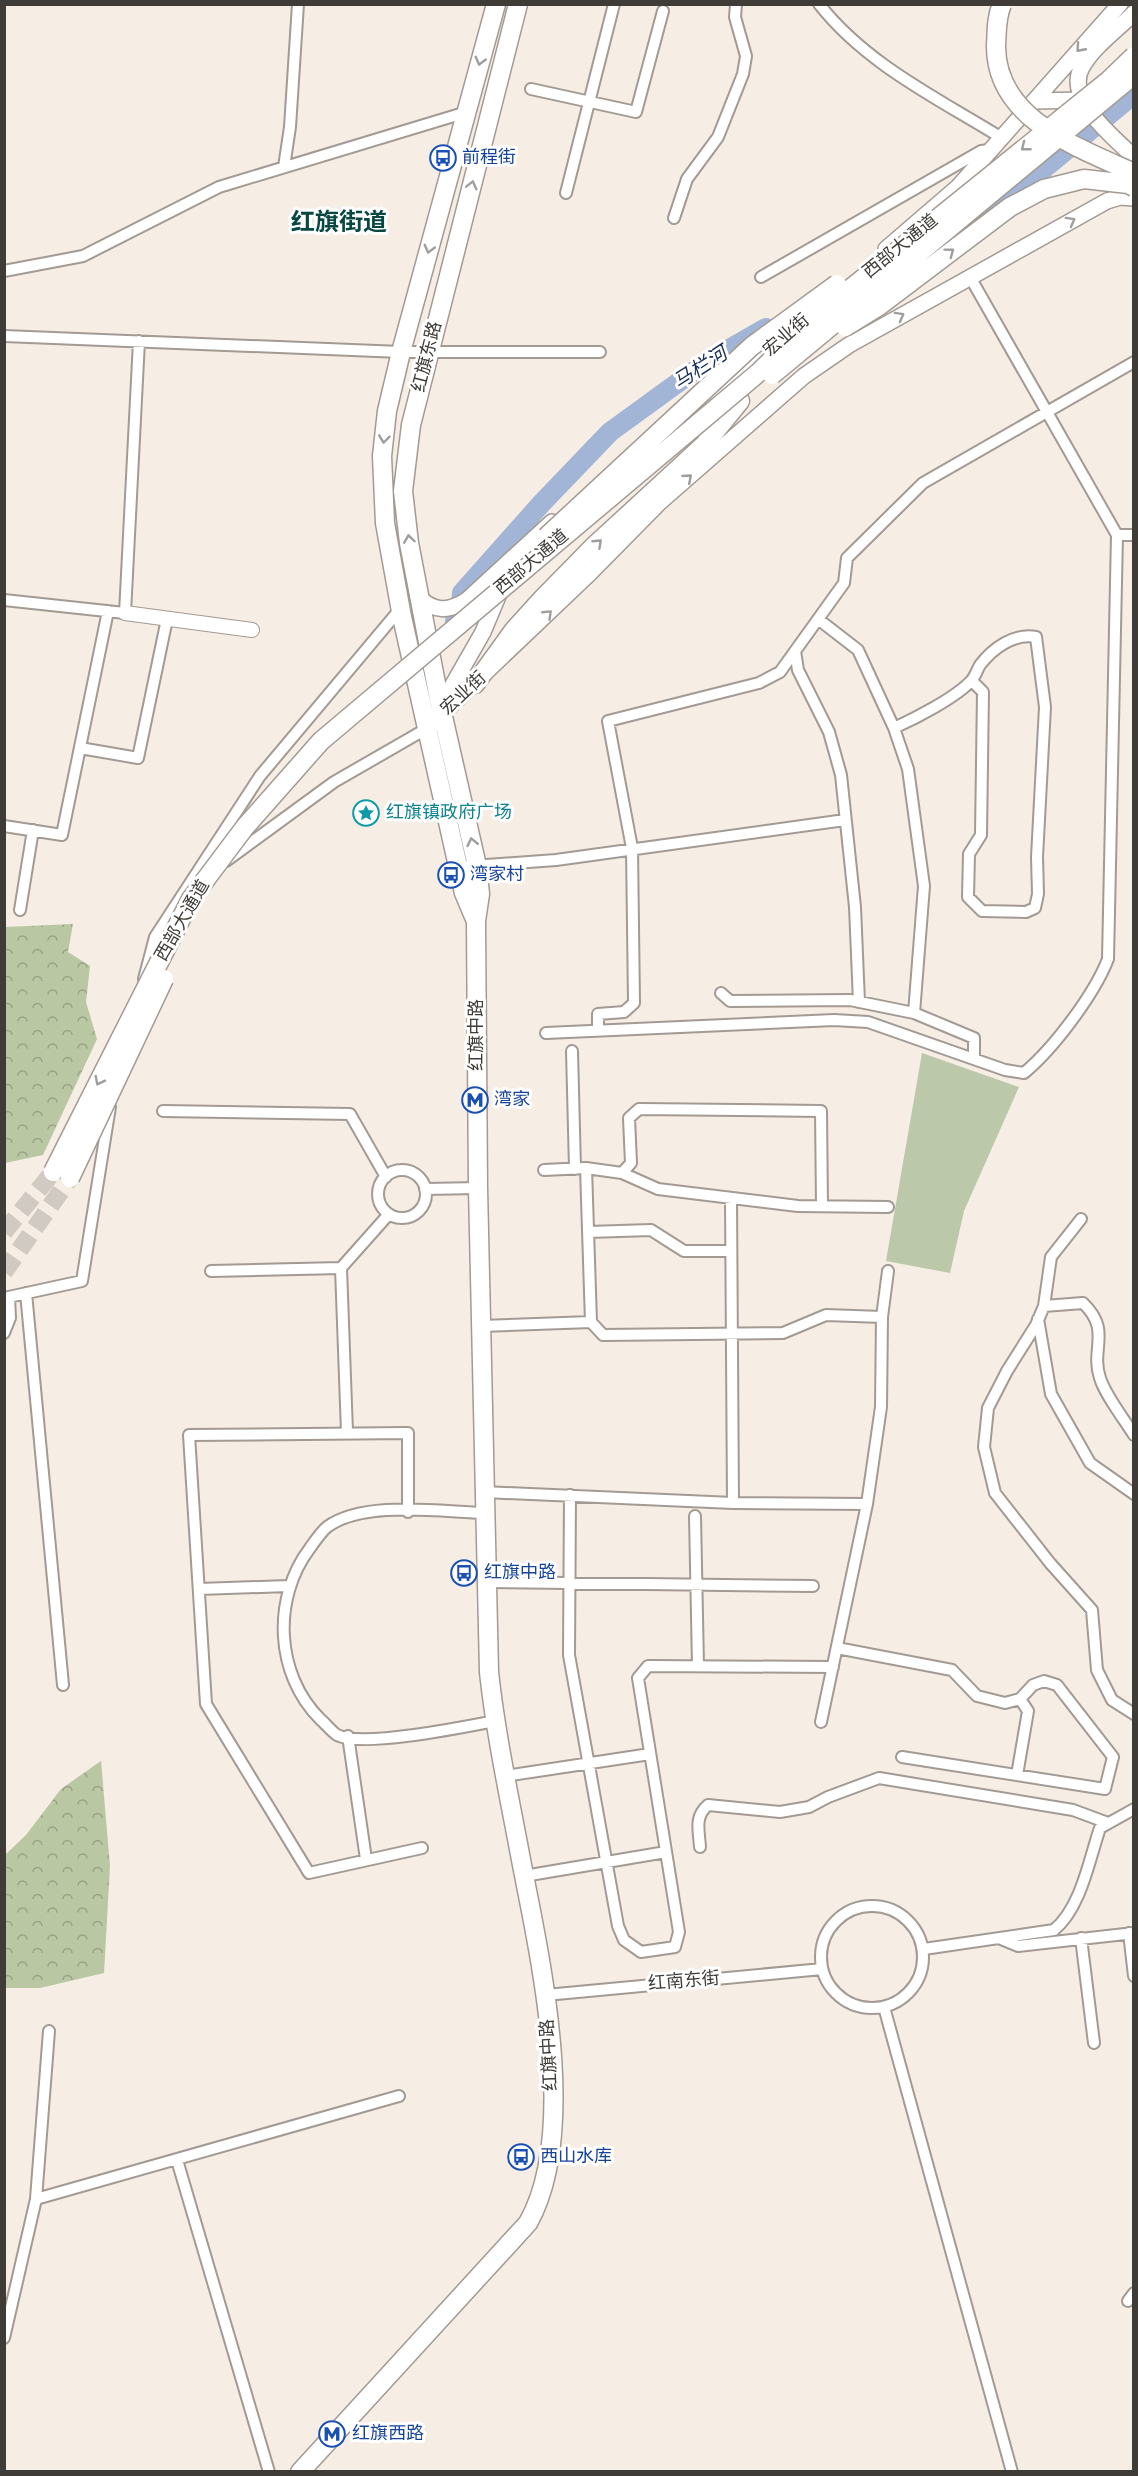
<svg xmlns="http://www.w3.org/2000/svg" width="1138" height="2476" viewBox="0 0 1138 2476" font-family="Overpass,'Noto Sans SC',sans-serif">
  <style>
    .grass { fill: #bcc8aa }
    .forest { fill: url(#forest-crowns) }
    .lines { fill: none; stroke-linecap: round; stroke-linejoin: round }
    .river { stroke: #a2b5d6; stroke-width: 20 }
    .trunk-tunnel { stroke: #d1cac2; stroke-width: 18; stroke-dasharray: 18 9; stroke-linecap: butt }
    .minor-casing { stroke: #a29a93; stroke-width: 14 }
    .tertiary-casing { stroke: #a29a93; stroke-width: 16 }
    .secondary-casing { stroke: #a29a93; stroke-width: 18 }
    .primary-casing { stroke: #a29a93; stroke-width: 21 }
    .trunk-casing { stroke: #a29a93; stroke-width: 21 }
    .minor { stroke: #fff; stroke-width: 10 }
    .tertiary { stroke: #fff; stroke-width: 14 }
    .secondary { stroke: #fff; stroke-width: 15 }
    .primary { stroke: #fff; stroke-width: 18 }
    .trunk { stroke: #fff; stroke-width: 18 }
    .trunk-bridge-casing { stroke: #a29a93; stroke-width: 21; stroke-linecap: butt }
    .trunk-bridge { stroke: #fff; stroke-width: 18 }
    .oneway { stroke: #9f9e9c }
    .labels { text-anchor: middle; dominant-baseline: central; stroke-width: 6; stroke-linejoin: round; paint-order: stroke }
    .transit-label { font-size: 18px; fill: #164399; stroke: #fff; text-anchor: start }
    .street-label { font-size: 18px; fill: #3f3c38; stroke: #fff }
    .culture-label { font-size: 18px; fill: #0d838f; stroke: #fff; text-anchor: start }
    .water-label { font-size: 20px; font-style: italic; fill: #162e57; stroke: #fff }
    .district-label { font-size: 24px; font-weight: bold; fill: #084742; stroke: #fff }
  </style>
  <defs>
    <pattern id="forest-crowns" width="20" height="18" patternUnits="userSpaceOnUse" patternTransform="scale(1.5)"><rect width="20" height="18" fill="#b9c7a3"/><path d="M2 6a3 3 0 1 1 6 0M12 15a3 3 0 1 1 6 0" fill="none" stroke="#98a386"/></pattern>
  </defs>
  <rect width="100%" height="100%" fill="#f6ede5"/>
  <path class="grass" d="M 922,1053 L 1019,1087 L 964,1211 L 950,1273 L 886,1261 Z"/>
  <path class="forest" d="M 73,924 L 68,952 L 90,966 L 86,1002 L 97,1039 L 43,1155 L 5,1163 L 5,927 Z
    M 101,1761 L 110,1866 L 104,1973 L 40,1988 L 5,1988 L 5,1855 L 26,1835 L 61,1789 Z"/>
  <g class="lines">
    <path class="river" d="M 981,208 L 1035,176 L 1134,94
      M 455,620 L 460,614 L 462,593 L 541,504 L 610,432 L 705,363 L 766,328"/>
    <path class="trunk-tunnel" d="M 4,1232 L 53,1172
      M 4,1272 L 70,1178"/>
    <g class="minor-casing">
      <path id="minor" d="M 819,4 C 866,64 937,98 1000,137
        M 531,89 L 636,112 L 663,11
        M 284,167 L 290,127 L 298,4
        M 566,193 L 614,4
        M 674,218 L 687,179 L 718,137 L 743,74 L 746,56 L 735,17 L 736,4
        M 4,271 L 83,256 L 219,187 L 467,112
        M 761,277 L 981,151 L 990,150
        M 4,336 L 401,352 L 600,352
        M 1117,535 L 1134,535
        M 4,600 L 125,613 L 139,341
        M 818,619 L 858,650 L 894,728 L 908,769 L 924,886 L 914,1013
        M 795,651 L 798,670 L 829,732 L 841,775 L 855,907 L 859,1002
        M 894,728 C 916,718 955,698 971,681 C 975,677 977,670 980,665 C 993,648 1014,633 1036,637 L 1045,707 L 1037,857 L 1038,894 L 1035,908 L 1026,912 L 982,911 L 968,897 L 969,854 L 981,835 L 983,692 L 972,681
        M 80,748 L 138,758 L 167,619
        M 4,826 L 62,835 L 108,611
        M 226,861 L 334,782 L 426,729
        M 459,867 L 556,860 L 845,820
        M 20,910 L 33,830
        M 144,979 L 155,937 L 260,776 L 401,608
        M 721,993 L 730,1001 L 850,1000 L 914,1013 L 974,1038 L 974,1059
        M 598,1030 L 598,1014 L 624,1012 L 634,1003 L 632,848 L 608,721 L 759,683 L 780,672 L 844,583 L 847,558 L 923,483 L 1134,362
        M 546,1033 L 834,1020 L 868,1022 L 1005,1070 L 1024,1073 C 1053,1049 1094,995 1108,959 L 1117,535 L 970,277
        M 572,1051 L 575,1169
        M 163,1111 L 350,1114 L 386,1177
        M 586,1168 L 622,1173 L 658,1189 L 798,1206 L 888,1207
        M378 1194a24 24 0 1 1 48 0a24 24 0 1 1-48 0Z
        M 622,1173 L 631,1163 L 629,1118 L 639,1109 L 821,1111 L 822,1206
        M 425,1189 L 478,1188
        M 731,1198 L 733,1503
        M 1081,1219 L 1051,1257 L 1044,1306 L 1036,1325 L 1007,1371 L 988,1408 L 984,1447 L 995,1493 L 1050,1563 L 1092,1610 L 1097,1670 L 1112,1700 L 1134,1714
        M 588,1232 L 651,1230 L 684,1251 L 731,1251
        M 341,1268 L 347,1432
        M 211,1271 L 341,1268 L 389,1214
        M 26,1293 L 63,1685
        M 4,1298 L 82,1281 L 110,1107
        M 1044,1306 L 1083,1303 C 1112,1331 1090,1348 1100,1378 C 1105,1395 1124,1419 1134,1435
        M 1038,1319 L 1051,1394 L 1090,1463 L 1134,1494
        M 591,1322 L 603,1335 L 783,1333 L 826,1315 L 882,1317
        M 481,1326 L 591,1322 L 586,1168 L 544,1170
        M 4,1333 L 10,1318 L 9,1297
        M 484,1492 L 733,1503 L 867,1504
        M 570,1495 L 569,1655 L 618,1926 L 624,1940 L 641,1952 L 675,1947 L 679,1932 L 638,1678 L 648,1666 L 833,1667
        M 408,1512 L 408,1433 L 189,1435 L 206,1704 L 309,1873 L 422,1848
        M 484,1513 C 441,1512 364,1500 327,1527 C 321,1532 315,1541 310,1548 C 272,1598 275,1674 320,1719 C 325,1723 331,1731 337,1735 C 362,1748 464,1727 495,1721
        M 695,1516 L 698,1666
        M 486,1582 L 813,1586
        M 199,1589 L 288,1586
        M 837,1648 L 952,1670 L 977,1696 L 1005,1703 L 1020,1699 L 1033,1685 L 1044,1681 L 1057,1685 L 1113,1757 L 1105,1789 L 902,1757
        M 821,1722 L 867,1504 L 881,1407 L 882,1317 L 888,1271
        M 348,1736 L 366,1859
        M 1017,1775 L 1028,1711 L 1020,1699
        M 505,1776 L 650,1754
        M 700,1847 C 699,1830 694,1817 708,1805 L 780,1812 L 809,1807 L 828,1797 L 879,1778 L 1073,1810 L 1108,1823
        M 524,1876 L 666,1852
        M821 1957a51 51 0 1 1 102 0a51 51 0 1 1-102 0Z
        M 1129,1933 L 1134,1976
        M 1081,1938 L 1094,2043
        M 1001,1939 L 1018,1946 L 1134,1933
        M 924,1949 L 1054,1930 C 1081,1908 1089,1860 1100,1828 L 1134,1809
        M 546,1995 L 822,1969
        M 884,2007 L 1012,2472
        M 177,2160 L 269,2472
        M 36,2199 L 399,2096
        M 1128,2301 L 1134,2293
        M 4,2338 L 36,2199 L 49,2031"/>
    </g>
    <g class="tertiary-casing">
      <path id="tertiary" d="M 125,613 L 252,630"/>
    </g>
    <g class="secondary-casing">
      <path id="secondary" d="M 1134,13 C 1117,30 1094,46 1082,67 C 1064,98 1113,137 1134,157
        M 1035,101 L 1080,100
        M 886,249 L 958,187 L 1120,4
        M 686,417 L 767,354
        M 418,597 C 435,612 448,612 467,600 L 552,522
        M 439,709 L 483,632 L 501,589
        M 426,729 L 590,573 L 660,502 L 804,376 L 849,345 L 1107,201 L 1120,197 L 1134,198"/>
    </g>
    <g class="primary-casing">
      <path id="primary" d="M 475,919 L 464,893 L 402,617 L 385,523 L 382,456 L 387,411 L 401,352 L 496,4
        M 300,2472 L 528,2223 C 579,2133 541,1962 522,1865 C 510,1800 496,1737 489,1672 L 478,1188 L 476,921 L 480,894 L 477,866 L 439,699 L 409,543 L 403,491 L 411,425 L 518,4"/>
    </g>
    <g class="trunk-casing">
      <path id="trunk" d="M 475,684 L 514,630 L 542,599 L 593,547 L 704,445 L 740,401"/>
    </g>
    <use href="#minor" class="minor"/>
    <use href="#tertiary" class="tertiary"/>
    <use href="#secondary" class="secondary"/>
    <use href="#primary" class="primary"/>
    <use href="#trunk" class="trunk"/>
    <g class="trunk-bridge-casing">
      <path id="trunk-bridge" d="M 1002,4 C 996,18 997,31 996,45 C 995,119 1077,147 1134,173
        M 845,327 L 879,306 L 1010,207 L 1044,189 L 1084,179 L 1128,184 L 1134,187
        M 772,375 L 1134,75
        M 546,537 L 752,346 L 837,284
        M 53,1172 L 191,899 L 245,827 L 321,741 L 758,373 L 819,314 L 1108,81 L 1134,56
        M 70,1178 L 164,979"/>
    </g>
    <use href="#trunk-bridge" class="trunk-bridge"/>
  </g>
  <defs><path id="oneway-chevron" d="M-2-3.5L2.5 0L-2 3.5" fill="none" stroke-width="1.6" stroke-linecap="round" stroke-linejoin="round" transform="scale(1.5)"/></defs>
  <g class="oneway">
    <use href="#oneway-chevron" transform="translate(1080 48) rotate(132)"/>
    <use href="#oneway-chevron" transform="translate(480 61) rotate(105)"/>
    <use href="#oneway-chevron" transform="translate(1025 147) rotate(142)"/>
    <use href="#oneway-chevron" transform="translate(472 185) rotate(-76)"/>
    <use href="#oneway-chevron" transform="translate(1071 221) rotate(-29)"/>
    <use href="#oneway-chevron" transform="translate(429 249) rotate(105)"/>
    <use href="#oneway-chevron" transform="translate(950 252) rotate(-37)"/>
    <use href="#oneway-chevron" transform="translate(900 316) rotate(-29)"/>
    <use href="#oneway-chevron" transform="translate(384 439) rotate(97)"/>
    <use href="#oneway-chevron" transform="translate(688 478) rotate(-41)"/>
    <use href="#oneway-chevron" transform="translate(409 539) rotate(-98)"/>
    <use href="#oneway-chevron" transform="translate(598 543) rotate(-43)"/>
    <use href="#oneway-chevron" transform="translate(548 614) rotate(-44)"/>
    <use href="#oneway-chevron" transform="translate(472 842) rotate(-103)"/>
    <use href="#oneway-chevron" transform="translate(99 1081) rotate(117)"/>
  </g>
  <defs>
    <g id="bus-ring" transform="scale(1.35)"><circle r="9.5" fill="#fff" stroke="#1a4fb4" stroke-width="1.5"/><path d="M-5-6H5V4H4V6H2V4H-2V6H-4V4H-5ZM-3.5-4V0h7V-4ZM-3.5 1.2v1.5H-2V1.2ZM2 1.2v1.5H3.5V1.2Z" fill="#1a4fb4"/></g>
    <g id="sight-ring" transform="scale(1.35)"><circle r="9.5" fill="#fff" stroke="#0f9aa8" stroke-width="1.5"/><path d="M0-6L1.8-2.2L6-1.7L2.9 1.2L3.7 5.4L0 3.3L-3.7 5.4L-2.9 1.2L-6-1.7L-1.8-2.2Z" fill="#0f9aa8"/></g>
    <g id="metro-ring" transform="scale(1.35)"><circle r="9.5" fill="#fff" stroke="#1a4fb4" stroke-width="1.5"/><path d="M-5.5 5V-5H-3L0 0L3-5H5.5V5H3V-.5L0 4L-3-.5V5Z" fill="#1a4fb4"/></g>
  </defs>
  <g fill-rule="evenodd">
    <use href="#bus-ring" x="443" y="158"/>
    <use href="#sight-ring" x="366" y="813"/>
    <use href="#bus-ring" x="451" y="875"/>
    <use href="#metro-ring" x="475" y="1100"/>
    <use href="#bus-ring" x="464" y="1573"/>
    <use href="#bus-ring" x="521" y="2157"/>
    <use href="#metro-ring" x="332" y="2434"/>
  </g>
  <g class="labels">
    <g class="transit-label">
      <text x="462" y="158">前程街</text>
      <text x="470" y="875">湾家村</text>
      <text x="494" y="1100">湾家</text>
      <text x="484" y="1573">红旗中路</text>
      <text x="540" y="2157">西山水库</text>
      <text x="352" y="2434">红旗西路</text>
    </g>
    <g class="street-label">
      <text transform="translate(901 247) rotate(-39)">西部大通道</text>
      <text transform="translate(787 336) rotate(-41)">宏业街</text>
      <text transform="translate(428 357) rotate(-76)">红旗东路</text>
      <text transform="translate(532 563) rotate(-40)">西部大通道</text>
      <text transform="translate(464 694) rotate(-43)">宏业街</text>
      <text transform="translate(183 921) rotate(-60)">西部大通道</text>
      <text transform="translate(477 1035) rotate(-90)">红旗中路</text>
      <text transform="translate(684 1982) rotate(-5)">红南东街</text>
      <text transform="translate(550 2055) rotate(-93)">红旗中路</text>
    </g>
    <g class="culture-label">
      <text x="386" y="813">红旗镇政府广场</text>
    </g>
    <g class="water-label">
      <text transform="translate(701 369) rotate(-33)">马栏河</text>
    </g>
    <g class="district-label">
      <text x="339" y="224">红旗街道</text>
    </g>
  </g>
  <rect width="1138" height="2476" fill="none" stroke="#3f3c38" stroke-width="12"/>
</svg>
